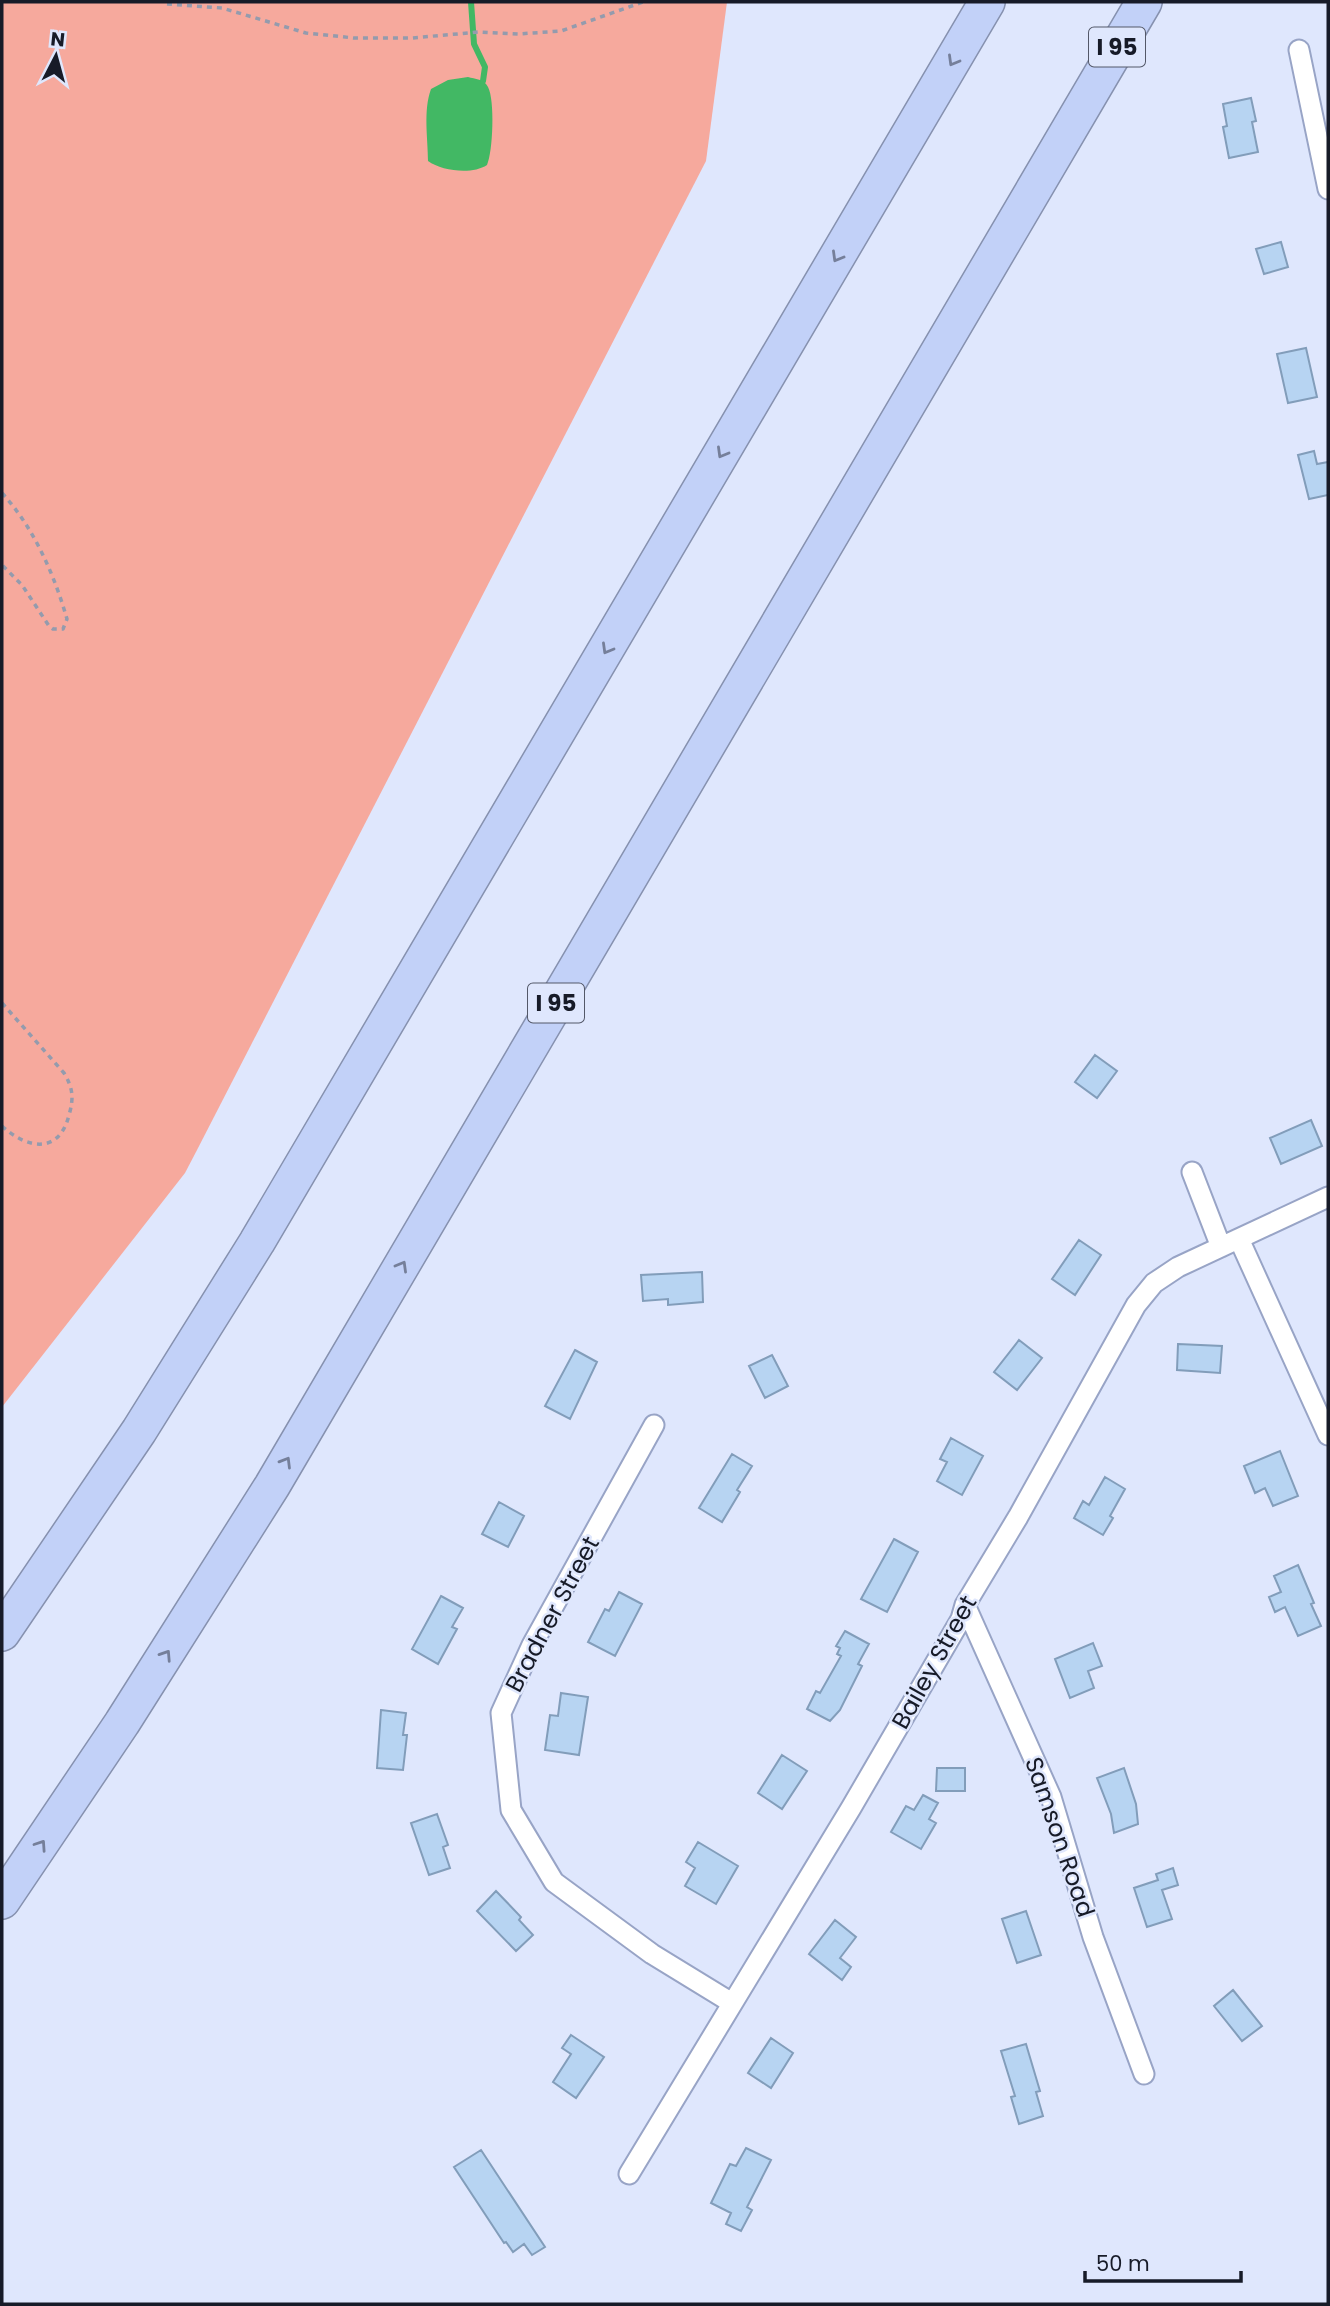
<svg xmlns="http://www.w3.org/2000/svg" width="1330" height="2306" viewBox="0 0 1330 2306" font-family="Poppins,sans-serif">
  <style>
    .green { fill: #f6a99d }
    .water { fill: #42b864 }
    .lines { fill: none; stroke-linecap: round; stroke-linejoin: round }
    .stream { stroke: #42b864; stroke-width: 6 }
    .building { fill: #b7d4f2; stroke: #829dba; stroke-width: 2 }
    .street-casing { stroke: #98a4c6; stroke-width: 23 }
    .highway-casing { stroke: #8691af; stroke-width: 38 }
    .path { stroke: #949bad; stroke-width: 3.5; stroke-dasharray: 5 5; stroke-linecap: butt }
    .street { stroke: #fff; stroke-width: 19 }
    .highway { stroke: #c2d1f8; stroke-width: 35 }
    .oneway { stroke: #757f9a }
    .labels { text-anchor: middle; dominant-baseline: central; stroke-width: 5; stroke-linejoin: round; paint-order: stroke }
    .shield { fill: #dfe7fd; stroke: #535868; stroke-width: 2 }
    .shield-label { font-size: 23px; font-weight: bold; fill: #171b28 }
    .street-label { font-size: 24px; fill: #171b28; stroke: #dfe7fd }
  </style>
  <rect width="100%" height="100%" fill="#dfe7fd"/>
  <path class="green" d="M 2,2 L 727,2 L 706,161 L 197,1150 L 185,1173 L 2,1407 Z"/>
  <path class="water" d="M 468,77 C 475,79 484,79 488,87 C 495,100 493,152 487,165 C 472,175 442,171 428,161 C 428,138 423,111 431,89 L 448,80 Z"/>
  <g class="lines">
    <path class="stream" d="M 471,2 L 474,44 L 485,67 L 483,81"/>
  </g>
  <path class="building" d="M 1251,98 L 1256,121 L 1252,122 L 1258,152 L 1229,158 L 1223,127 L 1227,126 L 1223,104 Z
    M 1281,242 L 1288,267 L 1264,274 L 1256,249 Z
    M 1306,348 L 1317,397 L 1288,403 L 1277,354 Z
    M 1314,451 L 1317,464 L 1328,462 L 1328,495 L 1309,499 L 1298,455 Z
    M 1095,1055 L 1117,1071 L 1097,1098 L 1075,1082 Z
    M 1311,1120 L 1322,1146 L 1281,1164 L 1270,1138 Z
    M 1079,1240 L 1101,1255 L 1075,1295 L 1052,1279 Z
    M 702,1272 L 703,1302 L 668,1305 L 668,1299 L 643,1301 L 641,1275 Z
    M 1019,1340 L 1042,1358 L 1017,1390 L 994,1372 Z
    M 1178,1344 L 1222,1346 L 1220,1373 L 1177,1370 Z
    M 575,1350 L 597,1362 L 570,1419 L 545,1406 Z
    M 772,1355 L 788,1386 L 765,1398 L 749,1366 Z
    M 951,1438 L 983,1456 L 962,1495 L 937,1481 L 947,1462 L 940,1459 Z
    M 1280,1451 L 1298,1496 L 1273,1506 L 1265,1488 L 1255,1493 L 1244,1466 Z
    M 732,1454 L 752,1466 L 737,1490 L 740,1492 L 722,1522 L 699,1508 Z
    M 1105,1477 L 1125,1489 L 1110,1516 L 1113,1518 L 1103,1535 L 1074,1518 L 1083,1501 L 1089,1505 Z
    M 499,1502 L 524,1516 L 508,1547 L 482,1534 Z
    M 894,1539 L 918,1552 L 887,1612 L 861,1599 Z
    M 1298,1565 L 1314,1603 L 1311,1604 L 1321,1626 L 1298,1636 L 1285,1607 L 1275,1612 L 1269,1597 L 1281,1592 L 1274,1576 Z
    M 619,1592 L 642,1604 L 615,1656 L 588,1642 L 605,1609 L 609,1611 Z
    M 441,1596 L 463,1608 L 452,1627 L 457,1629 L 438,1664 L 412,1649 Z
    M 845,1631 L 869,1644 L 858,1664 L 862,1666 L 840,1710 L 830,1721 L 807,1709 L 816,1691 L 820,1693 L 841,1656 L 837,1654 L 840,1648 L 836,1646 Z
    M 1093,1643 L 1102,1666 L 1088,1671 L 1094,1688 L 1070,1698 L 1055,1659 Z
    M 561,1693 L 588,1697 L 579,1755 L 545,1750 L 550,1715 L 558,1716 Z
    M 381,1710 L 406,1713 L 403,1735 L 407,1735 L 403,1770 L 377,1768 Z
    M 782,1755 L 807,1771 L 782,1809 L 758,1793 Z
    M 937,1768 L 965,1768 L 965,1791 L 936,1791 Z
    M 1124,1768 L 1136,1804 L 1138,1824 L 1114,1833 L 1111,1814 L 1097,1778 Z
    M 923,1795 L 938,1803 L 929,1819 L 936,1823 L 921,1849 L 891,1832 L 906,1806 L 914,1810 Z
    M 437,1814 L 448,1845 L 443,1847 L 450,1868 L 429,1875 L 411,1823 Z
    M 698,1842 L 738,1866 L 716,1904 L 685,1886 L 695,1868 L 686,1862 Z
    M 1173,1868 L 1178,1885 L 1162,1890 L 1172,1919 L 1147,1927 L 1134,1888 L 1158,1880 L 1156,1874 Z
    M 496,1891 L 521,1917 L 519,1920 L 533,1935 L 516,1951 L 477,1911 Z
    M 1026,1911 L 1041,1955 L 1017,1963 L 1002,1919 Z
    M 835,1920 L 856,1937 L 840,1958 L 851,1967 L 842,1980 L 809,1954 Z
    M 1233,1990 L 1262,2026 L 1242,2041 L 1214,2006 Z
    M 571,2035 L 604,2057 L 576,2098 L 553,2082 L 571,2054 L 562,2048 Z
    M 771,2038 L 793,2053 L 771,2088 L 748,2073 Z
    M 1026,2044 L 1040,2091 L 1036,2092 L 1043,2116 L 1019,2124 L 1011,2097 L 1015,2096 L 1001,2051 Z
    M 746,2148 L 771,2160 L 747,2207 L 752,2210 L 741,2231 L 726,2224 L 731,2213 L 711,2203 L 730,2164 L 736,2166 Z
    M 481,2150 L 545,2247 L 532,2255 L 524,2244 L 513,2252 L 506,2242 L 504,2243 L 454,2167 Z"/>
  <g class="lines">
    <g class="street-casing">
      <path id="street" d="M 1299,50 L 1328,189
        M 1192,1172 L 1221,1247
        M 1239,1239 L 1328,1435
        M 654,1425 L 532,1645 L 501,1713 L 511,1810 L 554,1882 L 652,1954 L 732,2003
        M 965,1605 L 1051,1797 L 1093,1937 L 1144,2074
        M 629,2174 L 851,1808 L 961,1619 L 965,1605 L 1018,1517 L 1136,1305 L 1154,1283 L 1178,1267 L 1328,1197"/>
    </g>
    <g class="highway-casing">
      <path id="highway" d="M 2,1633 L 139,1431 L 257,1242 L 987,2
        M 2,1901 L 122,1723 L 272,1486 L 1144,2"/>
    </g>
    <path class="path" d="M 167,4 L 222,8 L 306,33 L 354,38 L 412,38 L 479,32 L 518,34 L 561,31 L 643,2
      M 2,493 C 34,528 54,574 67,619 L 63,629 L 53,629 L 49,626 L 22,585 L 2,565
      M 2,1003 L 64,1073 C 73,1088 74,1098 69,1115 C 59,1155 27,1149 2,1126"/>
    <use href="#street" class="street"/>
    <use href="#highway" class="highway"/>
  </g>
  <defs><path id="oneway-chevron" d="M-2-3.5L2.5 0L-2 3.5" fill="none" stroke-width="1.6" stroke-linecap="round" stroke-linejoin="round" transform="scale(1.75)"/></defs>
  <g class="oneway">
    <use href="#oneway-chevron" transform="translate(953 61) rotate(120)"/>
    <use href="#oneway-chevron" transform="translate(837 257) rotate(120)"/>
    <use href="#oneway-chevron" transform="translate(722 453) rotate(120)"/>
    <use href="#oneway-chevron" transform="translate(607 649) rotate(120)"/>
    <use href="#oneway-chevron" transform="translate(402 1266) rotate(-60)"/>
    <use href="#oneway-chevron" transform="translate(286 1462) rotate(-59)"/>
    <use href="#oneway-chevron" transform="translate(166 1655) rotate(-57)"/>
    <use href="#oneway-chevron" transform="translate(41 1845) rotate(-56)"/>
  </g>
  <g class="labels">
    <g class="shield">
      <rect x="1089" y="27.5" width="56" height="39" rx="5"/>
      <rect x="528" y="983.5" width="56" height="39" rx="5"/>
    </g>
    <g class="shield-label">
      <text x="1117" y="47">I 95</text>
      <text x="556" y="1003">I 95</text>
    </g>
    <g class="street-label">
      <text transform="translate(552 1614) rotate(-62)">Bradner Street</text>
      <text transform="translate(934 1662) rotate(-61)">Bailey Street</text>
      <text transform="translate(1060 1837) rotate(71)">Samson Road</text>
    </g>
  </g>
  <rect width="1330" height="2306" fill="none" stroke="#171b28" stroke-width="7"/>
  <g transform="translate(56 56) rotate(6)" stroke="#dfe7fd" stroke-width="5" paint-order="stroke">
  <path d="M0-5L12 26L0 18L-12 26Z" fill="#171b28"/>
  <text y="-10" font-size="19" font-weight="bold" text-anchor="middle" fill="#171b28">N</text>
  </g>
  <path d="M1085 2271v10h156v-10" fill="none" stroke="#171b28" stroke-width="3.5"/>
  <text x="1096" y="2271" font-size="21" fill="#171b28" stroke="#dfe7fd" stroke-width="5" paint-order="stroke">50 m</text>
</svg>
